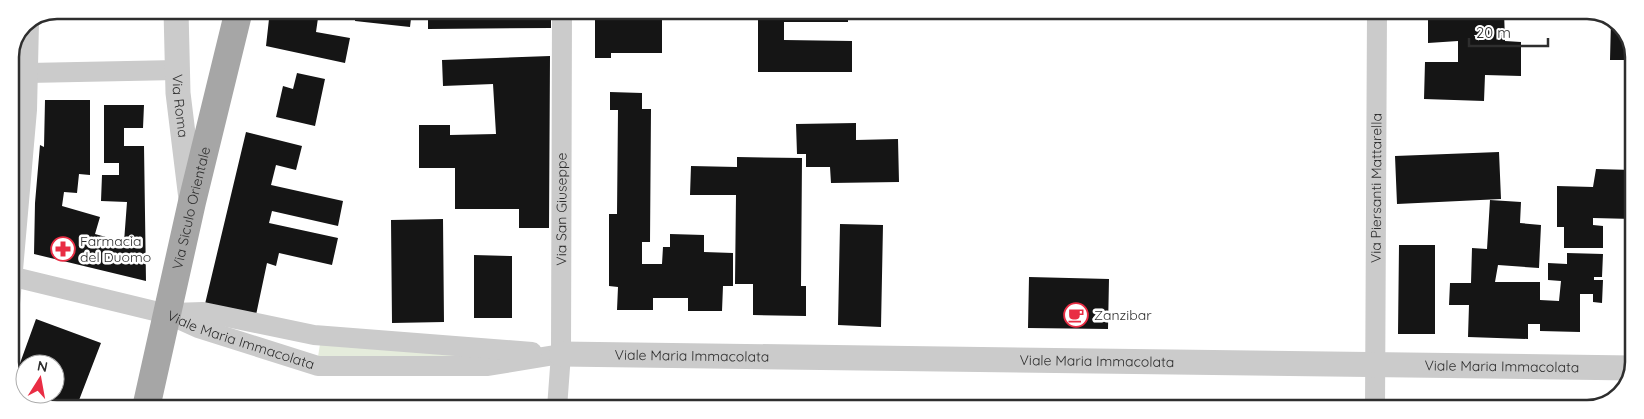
<svg xmlns="http://www.w3.org/2000/svg" width="1644" height="419" viewBox="0 0 1644 419" font-family="Quicksand,sans-serif">
  <style>
    .green { fill: #e5ecdc }
    .building { fill: #151515; fill-rule: evenodd }
    .lines { fill: none; stroke-linecap: round; stroke-linejoin: round }
    .minor { stroke: #cbcbcb; stroke-width: 20 }
    .tertiary { stroke: #cbcbcb; stroke-width: 25 }
    .primary { stroke: #a6a6a6; stroke-width: 28 }
    .labels { text-anchor: middle; dominant-baseline: central; stroke-width: 5; stroke-linejoin: round; paint-order: stroke }
    .street-label { font-size: 14px; fill: #2e2e2e; stroke: #fff }
    .poi-label { font-size: 14px; fill: #2e2e2e; stroke: #fff; text-anchor: start }
    .rim { fill: none; stroke: #2e2e2e; stroke-width: 2.5 }
  </style>
  <rect width="100%" height="100%" fill="#fff"/>
  <path class="green" d="M 320,344 L 462,353 L 460,359 L 318,357 Z"/>
  <path class="building" d="M 270,10 L 319,11 L 316,32 L 350,38 L 345,63 L 266,46 Z
    M 356,10 L 412,10 L 410,27 L 355,21 Z
    M 428,10 L 551,10 L 551,28 L 428,29 Z
    M 595,10 L 662,10 L 662,53 L 611,53 L 611,58 L 595,58 Z
    M 758,10 L 848,10 L 848,22 L 784,22 L 784,40 L 852,41 L 852,72 L 758,72 Z
    M 1428,11 L 1504,11 L 1505,41 L 1521,42 L 1521,76 L 1485,75 L 1484,101 L 1424,99 L 1425,62 L 1458,62 L 1458,41 L 1428,43 Z
    M 1611,20 L 1622,26 L 1634,51 L 1634,92 L 1625,89 L 1626,60 L 1610,60 Z
    M 550,56 L 549,228 L 519,228 L 519,209 L 455,209 L 455,168 L 419,168 L 419,125 L 450,125 L 450,135 L 496,134 L 493,84 L 443,86 L 442,60 Z
    M 297,73 L 325,79 L 315,126 L 276,117 L 283,86 L 293,89 Z
    M 610,92 L 642,93 L 642,109 L 651,109 L 650,242 L 642,242 L 642,264 L 662,264 L 663,247 L 670,247 L 670,234 L 704,235 L 704,252 L 733,253 L 733,286 L 723,286 L 722,311 L 688,311 L 688,298 L 653,298 L 653,310 L 617,310 L 618,287 L 609,286 L 609,214 L 617,214 L 618,110 L 610,110 Z
    M 45,100 L 90,100 L 90,175 L 79,174 L 77,193 L 64,192 L 62,206 L 100,217 L 95,234 L 124,242 L 127,202 L 101,201 L 102,175 L 119,175 L 119,163 L 104,163 L 104,105 L 144,105 L 143,128 L 124,128 L 124,146 L 144,146 L 146,281 L 34,254 L 35,203 L 40,145 L 44,147 Z
    M 856,123 L 856,140 L 898,139 L 899,182 L 831,183 L 830,167 L 806,167 L 806,154 L 797,154 L 796,124 Z
    M 246,132 L 302,146 L 296,170 L 276,165 L 271,185 L 343,201 L 338,226 L 272,211 L 269,223 L 338,238 L 332,265 L 279,253 L 276,266 L 267,263 L 256,315 L 205,304 Z
    M 1499,152 L 1501,199 L 1397,204 L 1395,156 Z
    M 737,157 L 802,158 L 801,286 L 806,286 L 806,316 L 753,315 L 753,284 L 735,284 L 736,195 L 690,195 L 691,166 L 737,167 Z
    M 1596,169 L 1633,170 L 1633,219 L 1593,218 L 1593,225 L 1603,226 L 1603,248 L 1564,248 L 1564,227 L 1557,227 L 1557,186 L 1593,187 Z
    M 1490,200 L 1521,202 L 1520,223 L 1541,225 L 1539,268 L 1498,265 L 1495,282 L 1540,282 L 1540,300 L 1559,301 L 1561,281 L 1548,280 L 1548,263 L 1567,264 L 1567,253 L 1603,254 L 1602,277 L 1594,277 L 1594,280 L 1603,280 L 1602,303 L 1593,302 L 1593,294 L 1580,294 L 1580,332 L 1540,331 L 1540,324 L 1528,324 L 1528,339 L 1468,337 L 1469,305 L 1449,305 L 1450,283 L 1471,283 L 1472,248 L 1487,249 Z
    M 443,219 L 444,322 L 392,323 L 391,220 Z
    M 840,224 L 883,225 L 881,327 L 838,325 Z
    M 1399,245 L 1435,245 L 1435,334 L 1398,334 Z
    M 474,255 L 512,256 L 512,318 L 474,318 Z
    M 1029,277 L 1109,279 L 1108,329 L 1028,328 Z
    M 36,319 L 101,343 L 76,408 L 47,408 L 22,393 L 15,377 ZM 25,364 L 55,364 L 55,394 L 25,394 Z"/>
  <g class="lines">
    <g class="minor">
      <path d="M 28,73 L 177,70"/>
      <path id="s1" d="M 10,276 L 167,314 L 198,328 L 318,366 L 488,366 L 561,354"/>
      <path d="M 10,304 L 27,110 L 29,22"/>
      <path d="M 172,313 L 203,312 L 314,335 L 532,352"/>
      <path id="s2" d="M 557,408 L 561,354 L 562,10"/>
      <path id="s3" d="M 1375,409 L 1377,11"/>
    </g>
    <g class="tertiary">
      <path id="s4" d="M 176,10 L 178,93 L 191,199"/>
      <path id="s5" d="M 561,354 L 1633,368"/>
    </g>
    <path class="primary" id="s6" d="M 146,408 L 192,202 L 239,10"/>
  </g>
  <defs>
    <g id="pharmacy-ring" transform="scale(1.25)"><circle r="9.5" fill="#fff" stroke="#e92d44" stroke-width="1.5"/><path d="M-2-6h4v4h4v4h-4v4h-4v-4h-4v-4h4Z" fill="#e92d44"/></g>
    <g id="cafe-ring" transform="scale(1.25)"><circle r="9.5" fill="#fff" stroke="#e92d44" stroke-width="1.5"/><path d="M-5.5-4.5H6V0H3Q3 3.5 0 3.5H-2.5Q-5.5 3.5-5.5 0ZM3-3.2v2h1.7v-2ZM-6 4.5H4V6H-6Z" fill="#e92d44"/></g>
  </defs>
  <g fill-rule="evenodd">
    <use href="#pharmacy-ring" x="63" y="249"/>
    <use href="#cafe-ring" x="1076" y="315"/>
  </g>
  <g class="labels">
    <g class="street-label">
      <text stroke="none"><textPath href="#s4" startOffset="96">Via Roma</textPath></text>
      <text stroke="none"><textPath href="#s3" startOffset="221">Via Piersanti Mattarella</textPath></text>
      <text stroke="none"><textPath href="#s6" startOffset="205">Via Siculo Orientale</textPath></text>
      <text stroke="none"><textPath href="#s2" startOffset="199">Via San Giuseppe</textPath></text>
      <text stroke="none"><textPath href="#s1" startOffset="240">Viale Maria Immacolata</textPath></text>
      <text stroke="none"><textPath href="#s5" startOffset="131">Viale Maria Immacolata</textPath></text>
      <text stroke="none"><textPath href="#s5" startOffset="536">Viale Maria Immacolata</textPath></text>
      <text stroke="none"><textPath href="#s5" startOffset="941">Viale Maria Immacolata</textPath></text>
    </g>
    <g class="poi-label">
      <text x="80" y="241">Farmacia<tspan x="80" dy="16">del Duomo</tspan></text>
      <text x="1094" y="315">Zanzibar</text>
    </g>
  </g>
  <path d="M0 0H1644V419H0ZM57 19H1587A38 38 0 0 1 1625 57V362A38 38 0 0 1 1587 400H57A38 38 0 0 1 19 362V57A38 38 0 0 1 57 19Z" fill="#fff" fill-rule="evenodd"/>
  <path class="rim" d="M57 19H1587A38 38 0 0 1 1625 57V362A38 38 0 0 1 1587 400H57A38 38 0 0 1 19 362V57A38 38 0 0 1 57 19Z"/>
  <g transform="translate(40 379) rotate(11)"><circle r="24" fill="#ffffff" stroke="#ababab"/>
  <path d="M0-4L9 19L0 12L-9 19Z" fill="#e92d44"/>
  <text y="-8" font-size="14" font-weight="bold" text-anchor="middle" fill="#2e2e2e">N</text>
  </g>
  <path d="M1469 38v8h79v-8" fill="none" stroke="#2e2e2e" stroke-width="2.5"/>
  <text x="1476" y="38" font-size="15" fill="#2e2e2e" stroke="#ffffff" stroke-width="4" paint-order="stroke">20 m</text>
</svg>
